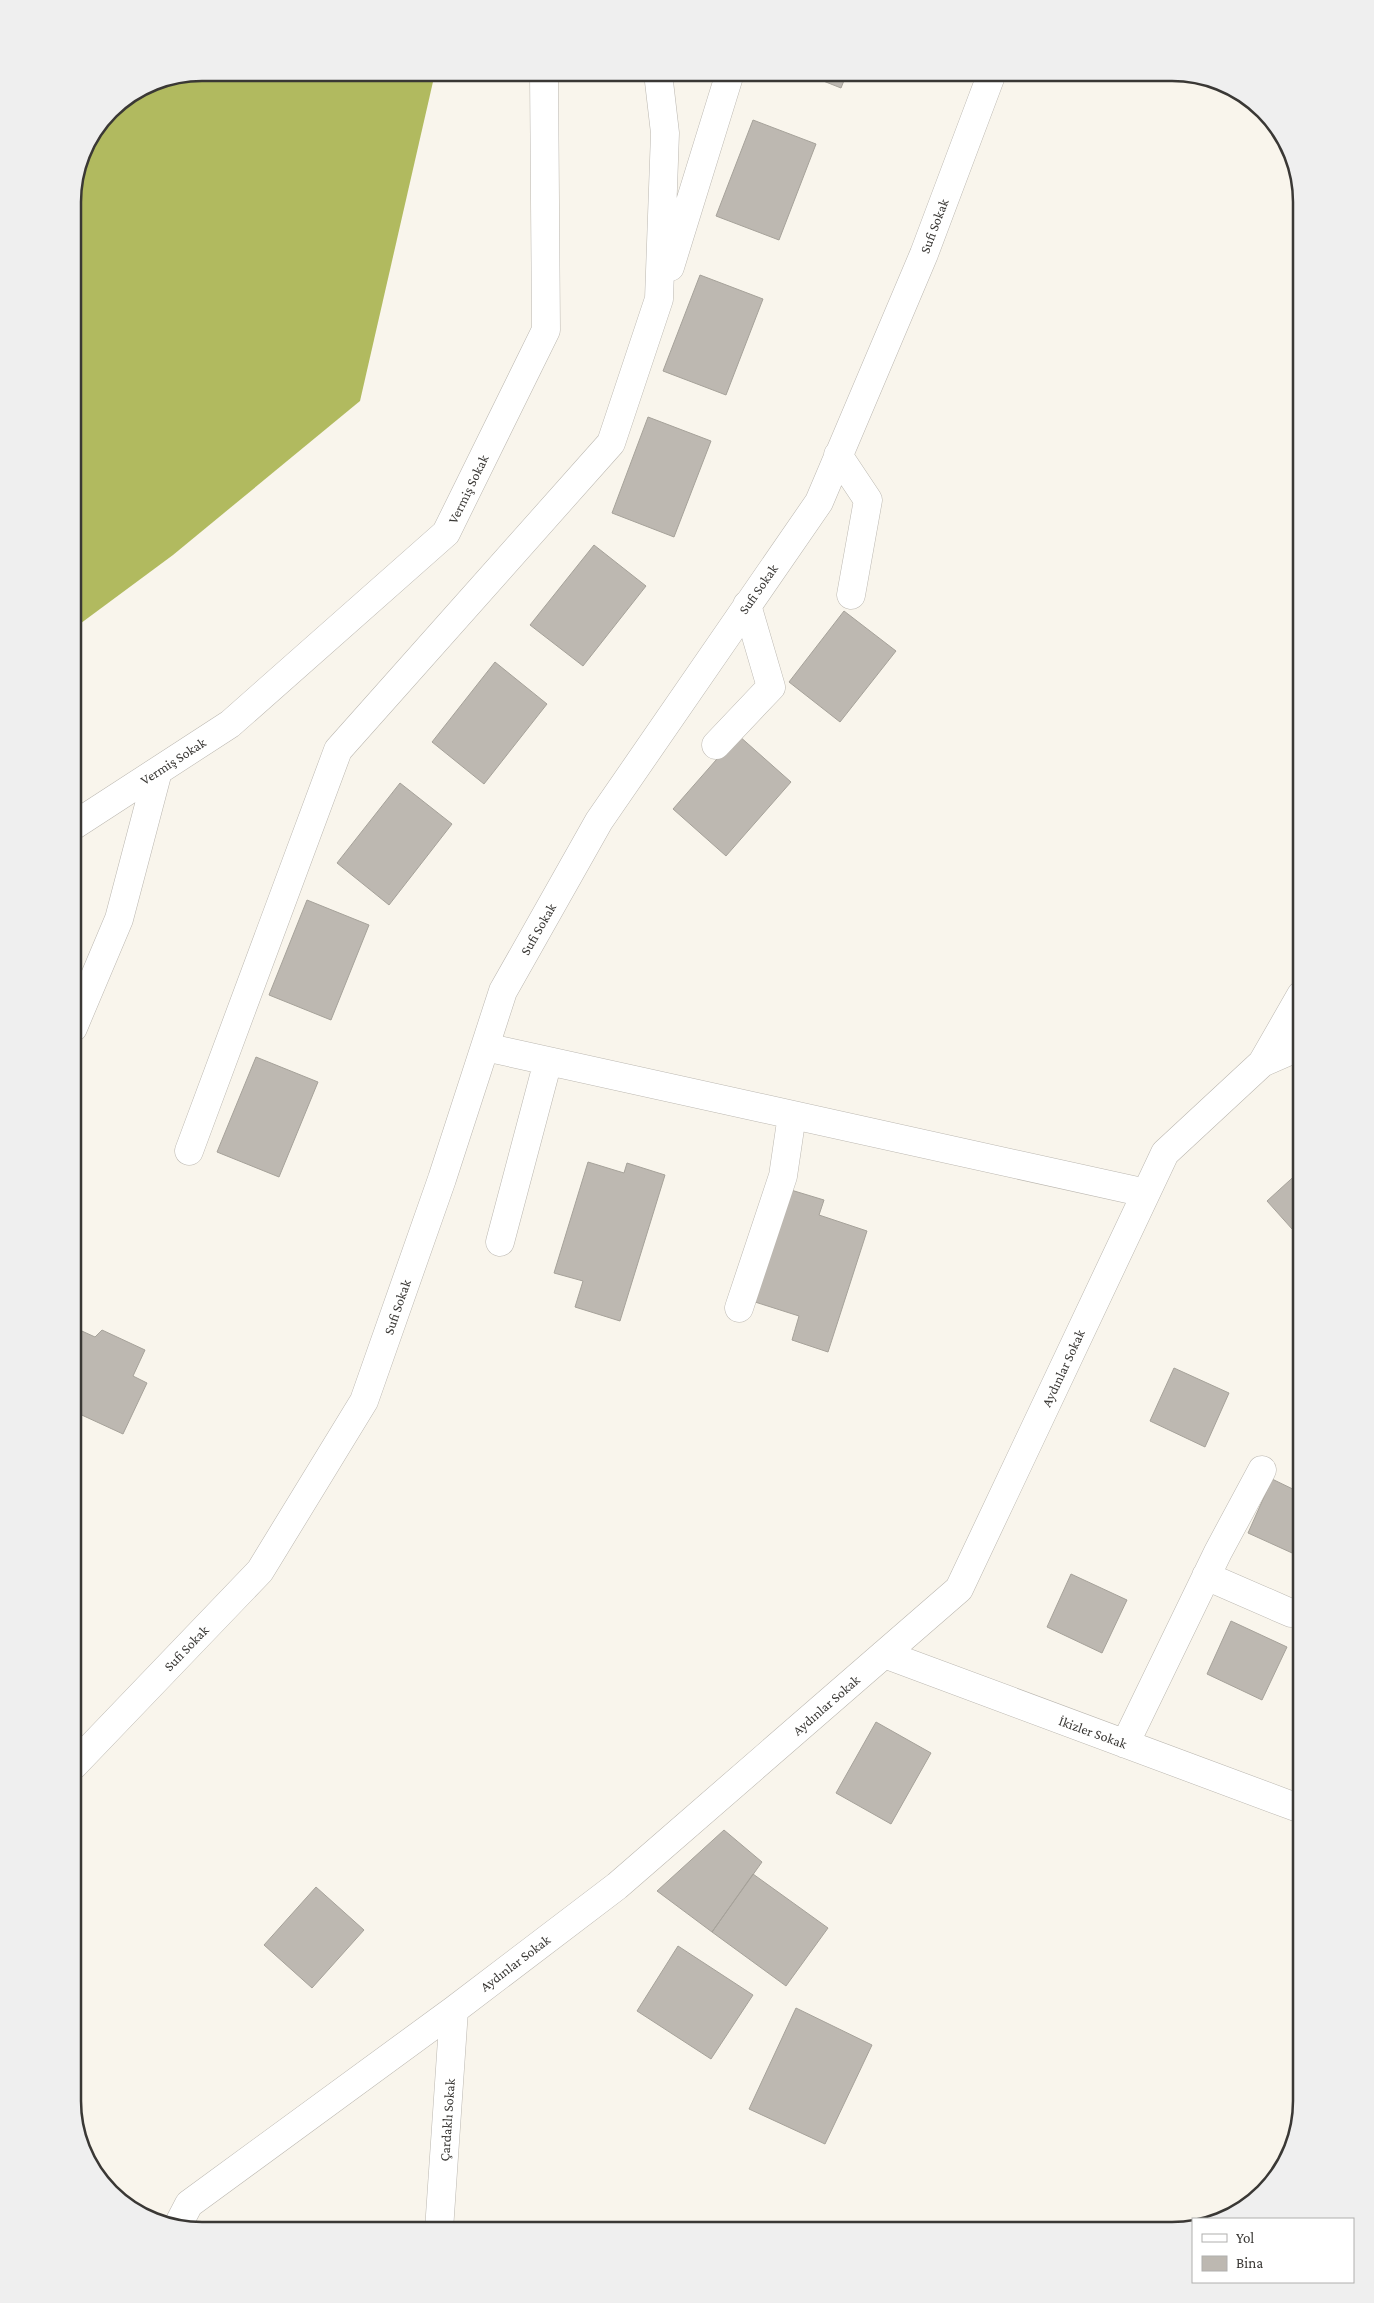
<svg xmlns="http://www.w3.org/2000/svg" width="1374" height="2303" viewBox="0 0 1374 2303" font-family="'Crimson Pro',serif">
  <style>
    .forest { fill: #b1ba5f }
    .building { fill: #bdb8b1; stroke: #a6a29a }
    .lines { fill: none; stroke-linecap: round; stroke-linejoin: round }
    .minor-casing { stroke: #bbb7b0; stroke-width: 29 }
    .minor { stroke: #fff; stroke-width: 28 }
    .labels { text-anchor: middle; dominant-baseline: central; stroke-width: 4.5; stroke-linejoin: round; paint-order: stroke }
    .street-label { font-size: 14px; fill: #3a3835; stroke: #fff }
    .rim { fill: none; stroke: #3a3835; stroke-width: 2.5 }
  </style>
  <rect width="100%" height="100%" fill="#f9f5ec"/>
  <path class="forest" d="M 202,73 L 435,73 L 360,401 L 173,555 L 73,629 L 73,194 L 83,152 L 111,110 L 153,82 Z"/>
  <path class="building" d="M 803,73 L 847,73 L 841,88 Z
    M 753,120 L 816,144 L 779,240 L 716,216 Z
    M 700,275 L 763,299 L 726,395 L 663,371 Z
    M 648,417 L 711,441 L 674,537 L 612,513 Z
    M 594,545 L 646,586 L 583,666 L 530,625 Z
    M 844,611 L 896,651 L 840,722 L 789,682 Z
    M 495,662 L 547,704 L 484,784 L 432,742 Z
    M 738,735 L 791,782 L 726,856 L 673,809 Z
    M 400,783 L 452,824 L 389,905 L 337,863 Z
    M 307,900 L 369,925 L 331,1020 L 269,995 Z
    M 256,1057 L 318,1082 L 279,1177 L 217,1152 Z
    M 588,1162 L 624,1173 L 627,1163 L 665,1175 L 620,1321 L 575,1307 L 583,1281 L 554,1273 Z
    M 1301,1170 L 1301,1239 L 1267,1201 Z
    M 791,1190 L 824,1200 L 819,1215 L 867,1231 L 828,1352 L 792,1340 L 799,1316 L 755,1302 Z
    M 73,1327 L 95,1337 L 102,1330 L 145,1350 L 133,1376 L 147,1383 L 123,1434 L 73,1411 Z
    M 1174,1368 L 1229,1393 L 1205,1447 L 1150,1421 Z
    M 1272,1479 L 1301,1493 L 1301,1557 L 1248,1533 Z
    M 1071,1574 L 1127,1600 L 1102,1653 L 1047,1627 Z
    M 1231,1621 L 1287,1647 L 1262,1700 L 1207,1674 Z
    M 876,1722 L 931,1753 L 891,1824 L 836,1793 Z
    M 724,1830 L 762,1862 L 712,1932 L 657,1891 Z
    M 753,1874 L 828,1928 L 786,1986 L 712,1932 Z
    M 316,1887 L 364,1930 L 312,1988 L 264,1945 Z
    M 678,1946 L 753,1995 L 711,2059 L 637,2011 Z
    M 796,2008 L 872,2045 L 825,2144 L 749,2109 Z"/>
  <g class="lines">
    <g class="minor-casing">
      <path id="minor" d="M 670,267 L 730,73
        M 838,455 L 868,500 L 851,595
        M 716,745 L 771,687 L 747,605
        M 73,826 L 230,724 L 446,533 L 546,330 L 544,73
        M 73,1028 L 119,919 L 158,771
        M 485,1047 L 1146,1193
        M 1262,1063 L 1301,995
        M 189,1151 L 338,750 L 611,443 L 659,299 L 665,133 L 658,73
        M 500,1242 L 548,1061
        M 739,1308 L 783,1176 L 792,1115
        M 1206,1576 L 1291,1613
        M 884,1654 L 1301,1809
        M 1125,1744 L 1218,1552 L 1262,1470
        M 73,1766 L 260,1571 L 364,1401 L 442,1179 L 503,991 L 599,821 L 819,502 L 924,254 L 992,73
        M 178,2225 L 189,2204 L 454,2010 L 617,1886 L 959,1589 L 1165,1153 L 1262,1063 L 1301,1046
        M 439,2230 L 454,2010"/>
    </g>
    <use href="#minor" class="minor"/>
  </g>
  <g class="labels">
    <g class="street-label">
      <text transform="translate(934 226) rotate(-69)">Sufi Sokak</text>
      <text transform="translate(468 489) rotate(-64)">Vermiş Sokak</text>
      <text transform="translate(758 589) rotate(-55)">Sufi Sokak</text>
      <text transform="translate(173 761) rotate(-33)">Vermiş Sokak</text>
      <text transform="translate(538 929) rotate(-60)">Sufi Sokak</text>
      <text transform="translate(397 1307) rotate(-71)">Sufi Sokak</text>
      <text transform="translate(1063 1368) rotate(-65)">Aydınlar Sokak</text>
      <text transform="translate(186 1648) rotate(-46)">Sufi Sokak</text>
      <text transform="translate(826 1705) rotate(-41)">Aydınlar Sokak</text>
      <text transform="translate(1093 1732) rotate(20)">İkizler Sokak</text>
      <text transform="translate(515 1963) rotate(-37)">Aydınlar Sokak</text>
      <text transform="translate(447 2120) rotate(-86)">Çardaklı Sokak</text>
    </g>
  </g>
  <path d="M0 0H1374V2303H0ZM202 81H1172A121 121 0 0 1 1293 202V2101A121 121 0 0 1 1172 2222H202A121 121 0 0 1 81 2101V202A121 121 0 0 1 202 81Z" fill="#efefef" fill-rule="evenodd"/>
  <path class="rim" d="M202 81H1172A121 121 0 0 1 1293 202V2101A121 121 0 0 1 1172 2222H202A121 121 0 0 1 81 2101V202A121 121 0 0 1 202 81Z"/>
  <rect x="1192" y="2218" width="162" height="65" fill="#ffffff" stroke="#b0afae"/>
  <rect x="1202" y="2234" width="25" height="8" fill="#ffffff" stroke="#b0afae"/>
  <text x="1236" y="2243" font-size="15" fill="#3a3835">Yol</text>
  <rect x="1202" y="2256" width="25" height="15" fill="#bdb8b1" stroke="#b0afae"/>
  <text x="1236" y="2268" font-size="15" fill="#3a3835">Bina</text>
</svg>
